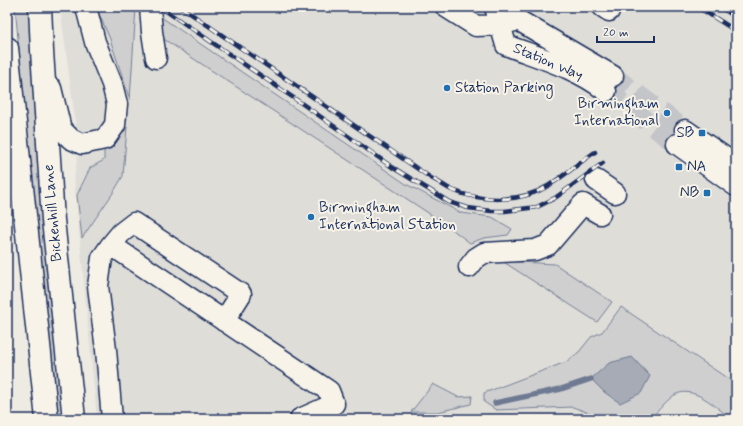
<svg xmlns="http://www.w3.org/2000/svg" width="743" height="426" viewBox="0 0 743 426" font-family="Mynerve,sans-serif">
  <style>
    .built { fill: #deddd8 }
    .green { fill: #cfcfcf; stroke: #757f96 }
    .water { fill: #a6abb5; stroke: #6e7992 }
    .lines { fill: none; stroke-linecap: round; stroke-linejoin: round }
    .stream { stroke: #6e7992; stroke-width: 5.5 }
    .minor-tunnel { stroke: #c4c5c8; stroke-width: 20; stroke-dasharray: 20 10; stroke-linecap: butt }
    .minor-casing { stroke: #1b2f5e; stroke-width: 23 }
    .major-casing { stroke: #1b2f5e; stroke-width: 25 }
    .minor { stroke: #f7f3e8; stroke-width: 20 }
    .major { stroke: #f7f3e8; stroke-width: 22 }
    .rail-casing { stroke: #1b2f5e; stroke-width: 4.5 }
    .rail { stroke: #f7f3e8; stroke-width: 3; stroke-dasharray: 9; stroke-linecap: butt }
    .poi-dot { fill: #1f6fb2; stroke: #f7f3e8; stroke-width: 1.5 }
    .labels { text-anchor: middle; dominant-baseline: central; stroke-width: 4; stroke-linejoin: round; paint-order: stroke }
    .street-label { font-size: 15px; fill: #1b2f5e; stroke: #f7f3e8 }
    .poi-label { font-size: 15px; fill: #1b2f5e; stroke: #f7f3e8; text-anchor: start }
  </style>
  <rect width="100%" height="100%" fill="#eeebe2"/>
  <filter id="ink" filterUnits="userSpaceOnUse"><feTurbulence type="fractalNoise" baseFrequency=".025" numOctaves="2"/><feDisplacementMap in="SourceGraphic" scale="8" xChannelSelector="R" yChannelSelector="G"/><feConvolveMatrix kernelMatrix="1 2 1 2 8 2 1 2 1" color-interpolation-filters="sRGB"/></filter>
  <g filter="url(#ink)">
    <path class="built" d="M 60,7 L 736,7 L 736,419 L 97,419 L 74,178 L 79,149 Z"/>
    <path class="green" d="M 15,7 L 34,7 L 66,419 L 59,419 L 29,155 Z
      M 96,7 L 136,7 L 130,100 L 110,39 Z
      M 161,17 L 406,184 L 461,213 L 492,217 L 512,229 L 508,235 L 484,238 L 470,243 L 445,224 L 156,34 Z
      M 127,127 L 123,176 L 113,193 L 82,238 L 77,195 L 90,168 L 104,160 L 104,148 L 115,143 Z
      M 502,261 L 555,264 L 612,302 L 597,322 Z
      M 621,307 L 736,384 L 736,413 L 730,418 C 716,407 692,383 673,396 C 664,402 658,413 648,419 L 605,419 L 573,407 L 496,410 L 484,402 L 484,393 L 566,362 L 579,352 L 591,337 L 602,332 Z
      M 433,384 L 458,397 L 472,396 L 471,404 L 438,412 L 411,412 Z"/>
    <path class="water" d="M 632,357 L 650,376 L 641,393 L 620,403 L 604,392 L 591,379 L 609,363 Z"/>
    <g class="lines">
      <path class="stream" d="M 495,403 L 561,389 L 591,379"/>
      <path class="minor-tunnel" d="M 613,76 L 685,130
        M 606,91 L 677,144"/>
      <g class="minor-casing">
        <path id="minor" d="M 150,7 L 152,32 L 156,58
          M 446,7 L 476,26 L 500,25 L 518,20 L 613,76
          M 495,7 L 506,45 C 540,58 577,68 606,91
          M 603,7 L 609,11
          M 51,88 L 61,129 L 71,139 L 82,144 L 105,139 L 115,125 L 117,104 L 112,84 L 95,42 L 86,7
          M 685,130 L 736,165
          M 677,144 L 736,186
          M 596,180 L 615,193
          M 111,245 L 102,258 L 98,286 L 106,350 L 112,419
          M 469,267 L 476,258 L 484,253 L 535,250 L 548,245 L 583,204 L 600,214
          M 224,321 L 241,294 L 134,223 L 121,233 L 111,245 L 329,391 L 334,404 L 300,419"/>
      </g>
      <g class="major-casing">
        <path id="major" d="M 40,7 L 42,51 L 53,220 L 74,419
          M 7,48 L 47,419"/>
      </g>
      <use href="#minor" class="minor"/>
      <use href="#major" class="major"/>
      <g class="rail-casing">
        <path id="rail" d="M 160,7 L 304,105 L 392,167 L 449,202 L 468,208 L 491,211 L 505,211 L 537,207 L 555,198 L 603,163
          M 181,7 L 431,178 C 438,181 445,187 452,190 C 481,202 520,203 548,186 C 564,176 579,163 595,152
          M 698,7 L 736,31
          M 720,7 L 736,17"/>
      </g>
      <use href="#rail" class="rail"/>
    </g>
  </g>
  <g class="poi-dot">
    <circle cx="447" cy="88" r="4"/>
    <circle cx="667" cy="113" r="4"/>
    <rect x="698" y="129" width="8" height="8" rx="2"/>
    <rect x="675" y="163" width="8" height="8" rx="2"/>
    <rect x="703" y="189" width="8" height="8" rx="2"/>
    <circle cx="311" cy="217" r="4"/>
  </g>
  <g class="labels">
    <g class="street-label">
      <text transform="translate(548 62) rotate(23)">Station Way</text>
      <text transform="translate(53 213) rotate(-95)">Bickenhill Lane</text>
    </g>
    <g class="poi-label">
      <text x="455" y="88">Station Parking</text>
      <text x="659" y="104" text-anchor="end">Birmingham<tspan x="659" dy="17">International</tspan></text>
      <text x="694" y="133" text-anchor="end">SB</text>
      <text x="687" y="167">NA</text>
      <text x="699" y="193" text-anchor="end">NB</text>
      <text x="319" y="208">Birmingham<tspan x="319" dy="17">International Station</tspan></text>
    </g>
  </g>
  <rect width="743" height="426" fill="none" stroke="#f7f3e8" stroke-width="24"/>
  <rect x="12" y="12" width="719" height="402" fill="none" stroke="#1b2f5e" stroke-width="1.5" filter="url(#ink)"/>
  <path d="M597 36v6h57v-6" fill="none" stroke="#1b2f5e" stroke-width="2"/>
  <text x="603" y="36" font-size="12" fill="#1b2f5e" stroke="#f7f3e8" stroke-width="3" paint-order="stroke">20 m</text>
</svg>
